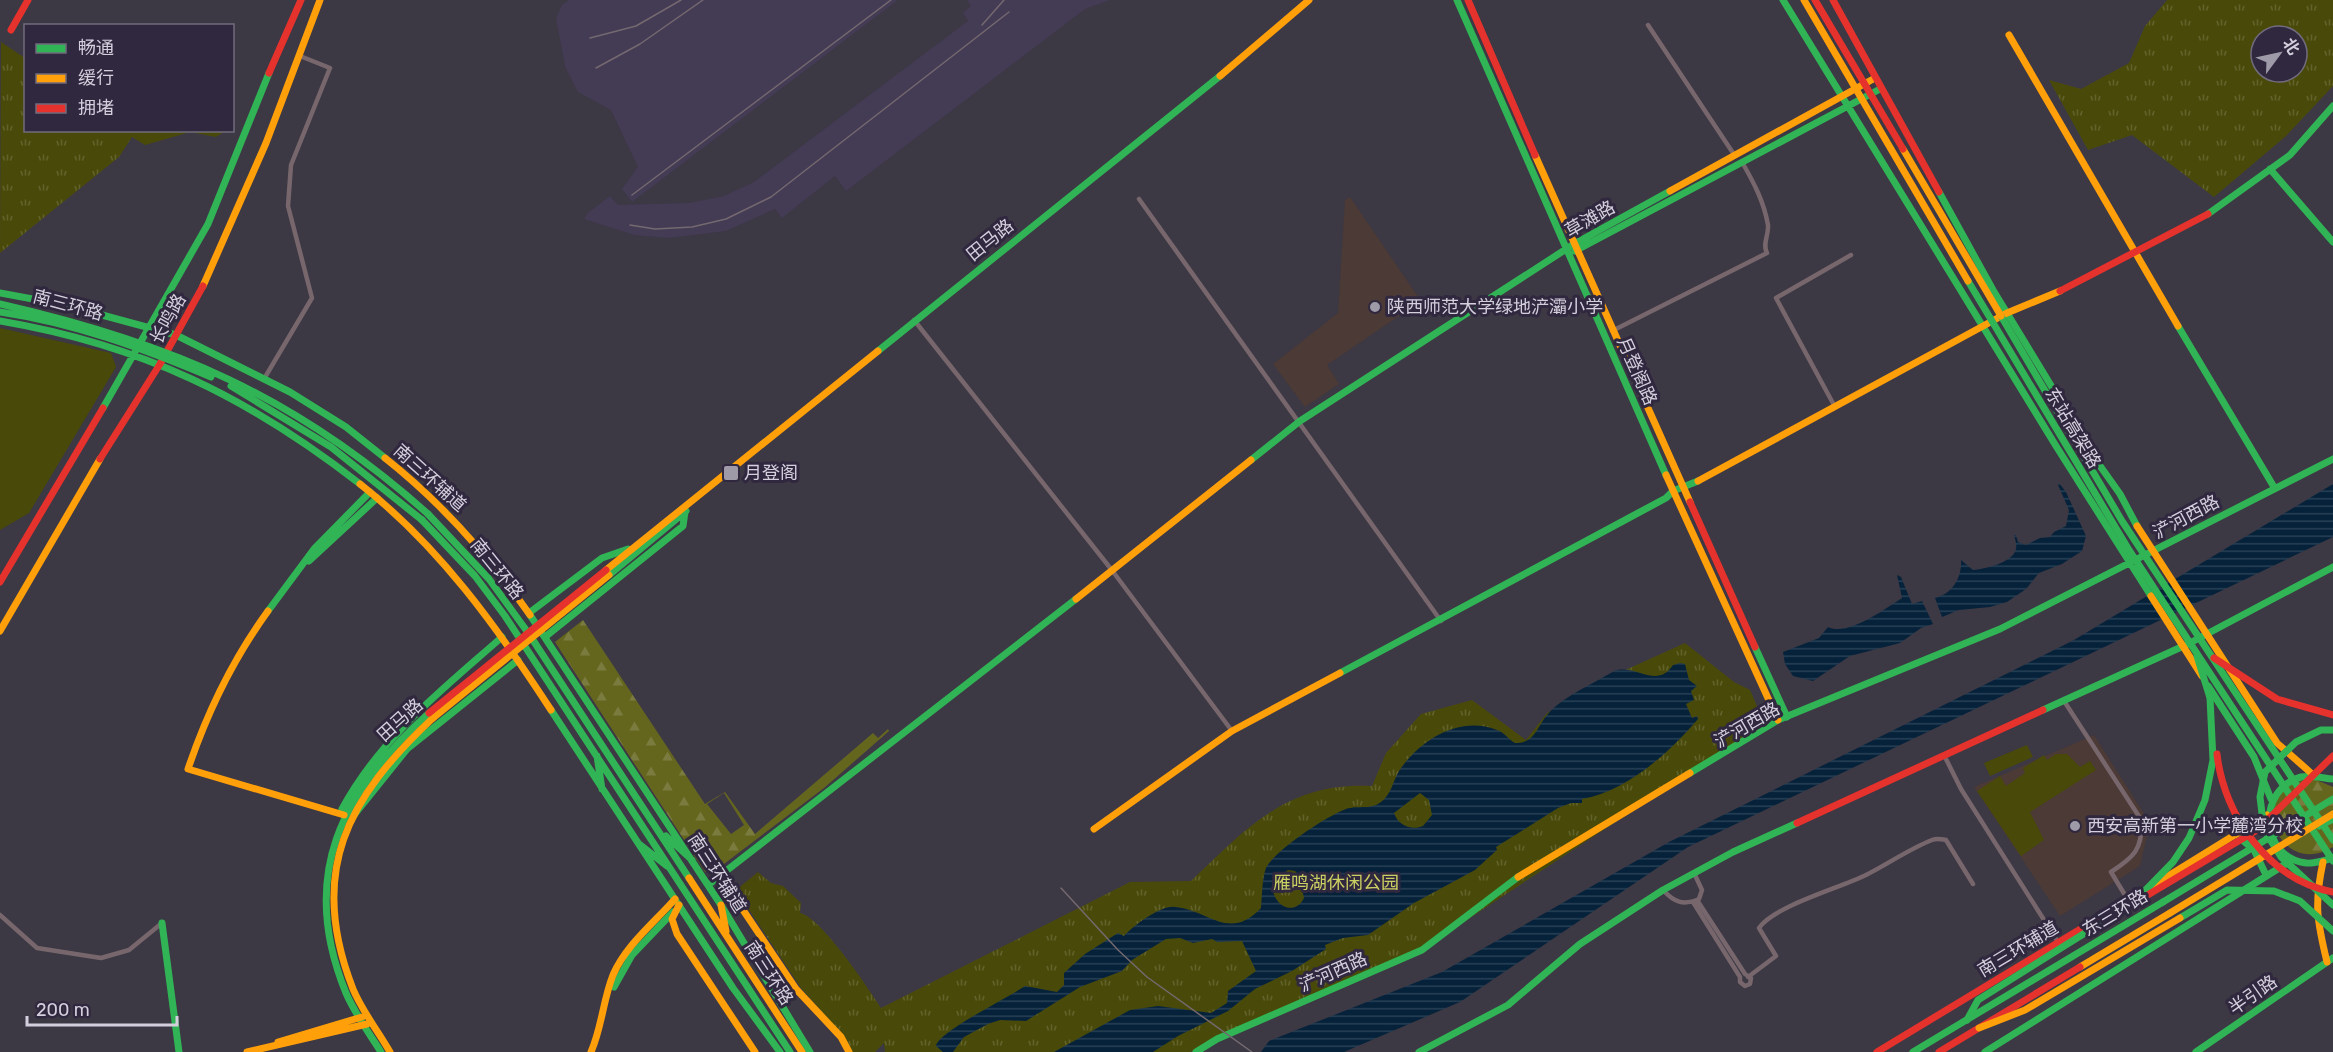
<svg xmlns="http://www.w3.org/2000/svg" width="2333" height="1052" viewBox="0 0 2333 1052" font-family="Rubik,'Noto Sans SC',sans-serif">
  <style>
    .built { fill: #443b55 }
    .education { fill: #4b3a35 }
    .grass { fill: url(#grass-tufts); fill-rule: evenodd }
    .forest { fill: url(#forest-firs); fill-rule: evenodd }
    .garden { fill: #494a09 }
    .water { fill: url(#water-rules); fill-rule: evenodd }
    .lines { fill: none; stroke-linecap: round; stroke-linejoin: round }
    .street { stroke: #77676d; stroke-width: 4.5 }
    .fast { stroke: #30b455; stroke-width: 7 }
    .slow { stroke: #ff9f0a; stroke-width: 7 }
    .jam { stroke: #e5322d; stroke-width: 7 }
    .rail { stroke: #74696f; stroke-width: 1.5 }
    .fast-bridge { stroke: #30b455; stroke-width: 7 }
    .slow-bridge { stroke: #ff9f0a; stroke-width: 7 }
    .jam-bridge { stroke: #e5322d; stroke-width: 7 }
    .poi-dot { fill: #9e9aa7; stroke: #30283f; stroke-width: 2 }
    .labels { text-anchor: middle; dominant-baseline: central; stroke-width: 6; stroke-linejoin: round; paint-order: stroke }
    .street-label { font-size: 18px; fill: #d3cfdd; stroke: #30283f }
    .poi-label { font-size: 18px; fill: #d3cfdd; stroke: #30283f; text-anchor: start }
    .park-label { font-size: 18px; fill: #cbd062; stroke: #30283f }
  </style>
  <defs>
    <pattern id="grass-tufts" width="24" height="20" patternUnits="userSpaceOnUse" patternTransform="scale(1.5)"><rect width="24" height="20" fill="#494a09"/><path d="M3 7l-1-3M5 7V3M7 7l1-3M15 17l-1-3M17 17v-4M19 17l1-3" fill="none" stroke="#62632c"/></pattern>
    <pattern id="forest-firs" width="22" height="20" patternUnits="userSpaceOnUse" patternTransform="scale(1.5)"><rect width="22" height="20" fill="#65661e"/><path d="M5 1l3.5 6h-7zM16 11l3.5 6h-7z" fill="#7a7b3e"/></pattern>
    <pattern id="water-rules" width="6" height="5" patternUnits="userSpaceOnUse" patternTransform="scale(1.5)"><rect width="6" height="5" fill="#05223a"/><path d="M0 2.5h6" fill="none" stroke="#294156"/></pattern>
  </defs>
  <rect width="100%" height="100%" fill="#3c3844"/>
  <path class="built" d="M 569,0 L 898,0 L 632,202 L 622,189 L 638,167 L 611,110 L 578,92 L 565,66 L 556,18 L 562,5 Z
    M 967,0 L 1110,0 L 1085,9 L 846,191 L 835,176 L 782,218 L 775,209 L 726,231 L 669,238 L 634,235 L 584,219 L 588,213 L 610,196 L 618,205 L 689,203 L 724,196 L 754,182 L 968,21 L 963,13 L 971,6 Z"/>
  <path class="education" d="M 1350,197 L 1421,301 L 1327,365 L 1339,384 L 1305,407 L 1273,364 L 1338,313 L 1345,200 Z
    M 2094,735 L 2150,823 L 2140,866 L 2060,916 L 1974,787 Z"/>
  <path class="grass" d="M 2167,0 L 2333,0 L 2333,86 L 2286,136 L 2214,197 L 2132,135 L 2088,150 L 2049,80 L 2081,89 L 2129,63 L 2145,26 ZM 2261,36 L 2297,36 L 2297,72 L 2261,72 Z
    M 1,42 L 25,58 L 26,130 L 225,131 L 216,137 L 190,132 L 145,145 L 132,137 L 119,157 L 0,253 Z
    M 1685,643 L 1734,682 L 1750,690 L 1757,706 L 1755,730 L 1426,947 L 1190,1052 L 885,1052 L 884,1043 L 875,1052 L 850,1052 L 842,1034 L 801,988 L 736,890 L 758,872 L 771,883 L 783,886 L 801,903 L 800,913 C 821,917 869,989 881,1008 L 1130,882 L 1191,881 C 1248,827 1287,782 1372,786 L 1386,753 L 1421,714 L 1472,700 L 1526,740 L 1547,713 L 1621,672 Z"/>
  <path class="forest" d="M 583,620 L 705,804 L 725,792 L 755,834 L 873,733 L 878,738 L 888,729 L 889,731 L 824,788 L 716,870 L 705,872 L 555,642 ZM 724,793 L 744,825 L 731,834 L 707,804 Z
    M 2314,779 L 2333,787 L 2333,847 C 2276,881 2243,783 2314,779 Z"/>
  <path class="garden" d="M 0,328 L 111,353 L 116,367 L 29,513 L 0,530 Z
    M 2027,745 L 2033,757 L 1990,776 L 1984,763 Z
    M 2056,754 L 2067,754 L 2080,767 L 2090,761 L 2096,770 L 2030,812 L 2044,840 L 2021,856 L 1977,791 L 2000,776 L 2006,786 L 2025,773 L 2023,768 L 2044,755 L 2047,760 Z"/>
  <path class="water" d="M 2059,483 L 2066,492 L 2086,536 L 2082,551 L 2062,564 L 2039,573 L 2026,589 L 2007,602 L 1990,607 L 1959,610 L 1942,617 L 1935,598 C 1952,594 1962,578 1961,560 L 1973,570 C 1984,569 2013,563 2016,549 C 2017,545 2015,539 2014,535 L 2016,535 L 2018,542 L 2026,545 L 2040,538 L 2050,537 L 2054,532 L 2066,526 L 2069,510 L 2058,485 Z
    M 2333,484 L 2333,537 L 1688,847 L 1460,1002 L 1344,1052 L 1261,1052 L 1269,1041 L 1442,972 L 1669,842 L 2074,640 Z
    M 1897,575 L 1901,577 L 1912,604 L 1922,601 L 1933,624 L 1921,628 L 1900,643 L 1850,656 L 1813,681 L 1793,676 L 1785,664 L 1783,652 L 1819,638 L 1828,627 C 1847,637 1885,609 1902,598 Z
    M 1680,663 L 1685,664 L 1689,680 L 1697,686 L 1691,691 L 1694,700 L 1686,704 L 1692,718 L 1697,716 L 1698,719 C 1670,752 1626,792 1582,799 L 1582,803 L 1571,803 L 1558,808 L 1496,847 L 1497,850 L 1475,870 L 1414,903 L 1368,935 L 1343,938 L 1325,945 L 1326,949 L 1292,971 L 1255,989 L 1228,1011 L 1178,1036 L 1153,1052 L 1054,1052 L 1130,1010 L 1158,1006 L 1211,1013 L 1227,1003 L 1228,991 L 1256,971 L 1242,941 L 1217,942 L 1212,939 L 1193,943 L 1180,938 L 1166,939 L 1132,960 L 1122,971 L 1080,987 L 1026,1021 L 1000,1020 L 988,1024 L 964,1037 L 953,1052 L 943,1052 L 936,1046 C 938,1032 1009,997 1025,986 L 1057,992 L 1064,985 L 1064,973 L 1085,954 L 1118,933 L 1124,936 C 1133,926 1161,905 1175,907 C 1209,910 1229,942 1261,908 C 1262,898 1262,878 1266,868 C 1275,850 1327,816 1346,809 C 1358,805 1371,810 1381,802 C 1391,795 1393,781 1399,771 C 1419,741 1459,715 1497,730 C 1504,732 1508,739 1515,743 C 1534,744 1537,727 1547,715 C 1563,696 1593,684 1614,671 C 1635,663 1657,690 1673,665 ZM 1420,793 L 1429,800 L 1432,815 L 1423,826 C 1411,831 1398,825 1394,813 ZM 1288,870 L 1295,871 L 1299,875 L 1304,898 C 1293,920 1267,901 1274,880 Z"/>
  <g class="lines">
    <path class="street" d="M 1648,25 L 1735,156
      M 1139,199 L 1441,621
      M 914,320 L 1111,569 L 1232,731
      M 1612,331 L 1767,253 C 1762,244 1769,235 1768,225 C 1764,202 1754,183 1742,162
      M 264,379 L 312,298 L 288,206 L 291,165 L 330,68 L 300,56
      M 1835,407 L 1776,298 L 1851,255
      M 2064,701 L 2142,821 C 2142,850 2134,857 2111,872 L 2128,900
      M 1945,757 L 1961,789 L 2058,942
      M 1663,890 C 1674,902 1683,906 1699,899 L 1702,890 L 1694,873
      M 1693,902 L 1740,977 L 1740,982 L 1745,986 L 1750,984 L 1751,978 L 1745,974 L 1697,900
      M 0,915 L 37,948 L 101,958 L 129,950 L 162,923
      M 1748,977 L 1776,956 L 1759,928 C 1774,906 1840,888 1866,875 C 1888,864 1909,849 1932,840 C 1937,838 1941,839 1946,840 L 1973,884"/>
    <path class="fast" d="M 1457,0 L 1666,475
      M 1783,0 L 2056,446 L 2151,596
      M 2270,169 L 2333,242
      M 1939,192 L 1993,290 L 2098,463 L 2120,494 L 2137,526
      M 2208,214 L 2290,155 L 2333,106
      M 1575,251 L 1880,89
      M 0,293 L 65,305 L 176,335 L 290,392 L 346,427 L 385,458
      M 0,321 C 141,345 247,396 360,484
      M 2178,326 L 2274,487
      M 878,351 L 1220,76
      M 103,408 L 208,224 L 269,73
      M 1251,460 L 1300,421 L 1574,244 L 1670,191
      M 428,514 L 489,579 L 529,634 L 689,878
      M 422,520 L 475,576 L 505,616 L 790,1052
      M 309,561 L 377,498
      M 609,575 L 686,511
      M 268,611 L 314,549 L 370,492
      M 529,613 L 602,558 L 628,549
      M 530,615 L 721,905 L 810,1052
      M 545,637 L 683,526 L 685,512
      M 1755,647 L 1787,717
      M 1340,673 L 1666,498 L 1673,491 L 1698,481
      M 2208,686 L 2254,757 L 2271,799
      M 551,710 L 733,988 L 780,1052
      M 2043,710 L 2188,644 L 2333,567
      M 597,756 L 602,789
      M 1690,773 L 1778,720 L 2000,629 L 2333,459
      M 2333,779 C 2323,778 2310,775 2301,777 C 2257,789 2259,857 2306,863 C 2314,864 2325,860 2333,858
      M 342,809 C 381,737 442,690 502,637
      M 354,815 L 407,749 L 518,660
      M 2319,826 L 2333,819
      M 666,836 L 692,860
      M 2239,837 L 2254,850 L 2266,875
      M 639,844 L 667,866
      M 708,885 L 1076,599
      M 162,923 L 179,1052
      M 614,987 L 632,955 L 673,912
      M 381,1052 C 369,1033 355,1014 346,993 C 298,876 341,792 429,713
      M 1196,1052 L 1217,1039 L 1422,950 L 1518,877
      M 1419,1052 L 1508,1005 L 1580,944 L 1663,890 L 1733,852 L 1797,823
      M 1913,1052 L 2163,902
      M 1985,1052 L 2292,860
      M 2196,1052 L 2333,958"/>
    <path class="slow" d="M 2009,35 L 2178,326
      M 1220,76 L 1309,0
      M 1535,155 L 1690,502
      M 1670,191 L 1875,78
      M 203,286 L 266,143 L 320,0
      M 385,458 C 442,503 488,555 530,615
      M 1666,475 L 1778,720
      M 1698,481 L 2007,313 L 2060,291
      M 360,484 C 439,546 497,627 551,710
      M 2137,526 L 2277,743 L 2311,773
      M 606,570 L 878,351
      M 2151,596 L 2202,676
      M 1076,599 L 1251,460
      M 268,611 C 233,659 207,713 188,769 L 344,815
      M 0,631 L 100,459
      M 1094,829 L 1232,731 L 1340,673
      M 2323,862 C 2314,904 2317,921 2327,962
      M 721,877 L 796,989 L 841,1037 L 849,1052
      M 1518,877 L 1690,773
      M 689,878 L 802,1052
      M 2152,886 L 2267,815
      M 679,905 L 672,919 L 677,934 L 755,1052
      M 721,905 L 726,931
      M 2080,967 L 2170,913
      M 278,1042 L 362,1017
      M 247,1052 L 367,1024
      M 390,1052 C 378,1031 362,1011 353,989 C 307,872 347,798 433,718
      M 591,1052 C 602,1027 603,1000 613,975 C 626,945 654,923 675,899"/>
    <path class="jam" d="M 1468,0 L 1535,155
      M 1833,0 L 1939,192
      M 11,30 L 28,0
      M 269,73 L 301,0
      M 2060,291 L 2208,214
      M 100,459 L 160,364 L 203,286
      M 1690,502 L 1755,647
      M 0,582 L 103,408
      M 1797,823 L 2043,710
      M 1877,1052 L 2140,893
      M 1939,1052 L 2080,967"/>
    <path class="rail" d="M 982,25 L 1004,0
      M 590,38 L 636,26 L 681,0
      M 596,68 L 640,44 L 703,0
      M 632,195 L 891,0
      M 630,225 L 655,229 L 692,227 L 726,219 L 771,197 L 1009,12
      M 1061,888 L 1118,950 L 1147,977 L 1252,1052"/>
    <path class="fast-bridge" d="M 1968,281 L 2129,550 L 2333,861
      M 0,304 C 171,343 296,396 428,514
      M 0,312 C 74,323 142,348 211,377
      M 2001,316 L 2122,521 L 2333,840
      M 231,386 L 331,447 L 422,520
      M 2333,730 L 2321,730 L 2296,742 L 2265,772 L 2260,797 L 2264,830 L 2281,857 L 2333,905
      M 2163,902 L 2333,799
      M 2180,918 L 2227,890 L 2274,891 L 2300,901 L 2333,931
      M 1967,1020 L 1978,1000 L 2133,903 L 2173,862 L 2189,838 L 2205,800 L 2213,760 L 2210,698 L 2197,656"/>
    <path class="slow-bridge" d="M 1804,0 L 1968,281
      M 1903,149 L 2001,316
      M 433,718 L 609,575
      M 2170,913 L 2333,814
      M 1979,1028 L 2025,1010 L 2180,918"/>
    <path class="jam-bridge" d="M 1815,0 L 1903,149
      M 2214,658 L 2277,699 L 2333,715
      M 429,713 L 606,570
      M 2217,754 C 2224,816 2269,880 2333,892
      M 2141,899 L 2257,830 L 2333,756"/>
  </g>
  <g class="poi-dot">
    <circle cx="1375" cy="307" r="6"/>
    <rect x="723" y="465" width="16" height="16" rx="3"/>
    <circle cx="2075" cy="826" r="6"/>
  </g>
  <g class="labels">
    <g class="street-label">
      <text transform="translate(1590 219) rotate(-30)">草滩路</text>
      <text transform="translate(990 240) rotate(-39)">田马路</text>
      <text transform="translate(68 305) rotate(15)">南三环路</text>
      <text transform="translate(168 319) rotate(-61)">长鸣路</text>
      <text transform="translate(1637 371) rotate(66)">月登阁路</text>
      <text transform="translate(2073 428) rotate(59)">东站高架路</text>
      <text transform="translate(430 478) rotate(42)">南三环辅道</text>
      <text transform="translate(2186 517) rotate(-28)">浐河西路</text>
      <text transform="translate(497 569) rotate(51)">南三环路</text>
      <text transform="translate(400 720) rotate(-42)">田马路</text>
      <text transform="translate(1747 725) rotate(-30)">浐河西路</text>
      <text transform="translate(717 873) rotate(57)">南三环辅道</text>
      <text transform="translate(2115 913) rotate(-31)">东三环路</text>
      <text transform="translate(2018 949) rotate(-31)">南三环辅道</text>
      <text transform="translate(1333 972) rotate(-24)">浐河西路</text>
      <text transform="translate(769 973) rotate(57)">南三环路</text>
      <text transform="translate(2253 995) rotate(-35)">半引路</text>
    </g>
    <g class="poi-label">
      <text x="1387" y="307">陕西师范大学绿地浐灞小学</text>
      <text x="744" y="473">月登阁</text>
      <text x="2087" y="826">西安高新第一小学麓湾分校</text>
    </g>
    <g class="park-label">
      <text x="1336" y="883">雁鸣湖休闲公园</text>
    </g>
  </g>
  <rect x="24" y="24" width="210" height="108" fill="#30283f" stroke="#716b7e" stroke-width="1.5"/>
  <rect x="36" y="44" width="30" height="9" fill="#30b455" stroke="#716b7e" stroke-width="1.5"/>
  <text x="78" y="54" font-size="18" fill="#d3cfdd">畅通</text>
  <rect x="36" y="74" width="30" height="9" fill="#ff9f0a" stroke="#716b7e" stroke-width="1.5"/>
  <text x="78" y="84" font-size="18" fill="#d3cfdd">缓行</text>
  <rect x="36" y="104" width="30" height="9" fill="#e5322d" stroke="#716b7e" stroke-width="1.5"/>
  <text x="78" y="114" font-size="18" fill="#d3cfdd">拥堵</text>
  <g transform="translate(2279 54) rotate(57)"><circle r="28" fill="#30283f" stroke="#716b7e" stroke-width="1.5"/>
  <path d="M0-4.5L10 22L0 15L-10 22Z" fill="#9e9aa7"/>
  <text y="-9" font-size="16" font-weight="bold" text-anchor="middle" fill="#d3cfdd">北</text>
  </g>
  <path d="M27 1016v9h150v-9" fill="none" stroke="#d3cfdd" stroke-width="3"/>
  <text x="36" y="1016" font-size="18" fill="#d3cfdd" stroke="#30283f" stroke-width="4.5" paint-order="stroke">200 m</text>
</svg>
